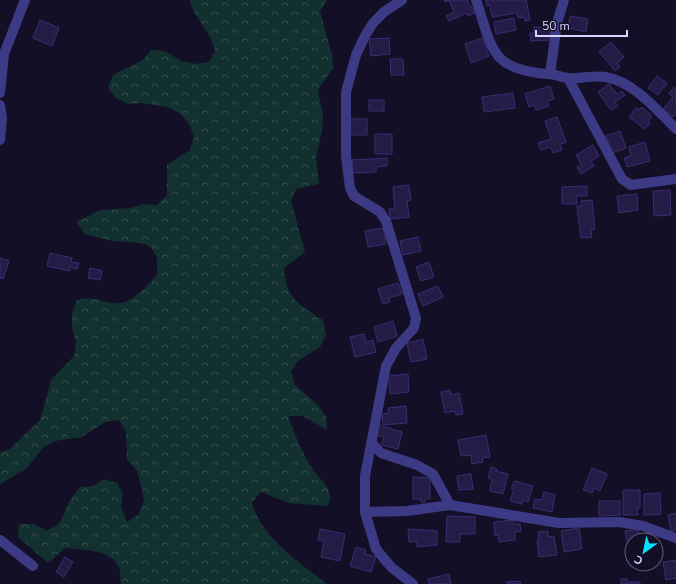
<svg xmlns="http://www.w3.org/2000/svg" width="676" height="584" viewBox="0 0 676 584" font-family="'Nunito Sans',sans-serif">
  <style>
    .forest { fill: url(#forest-crowns) }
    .building { fill: #241b47; stroke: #3b2d73 }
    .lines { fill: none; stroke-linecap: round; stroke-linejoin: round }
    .street { stroke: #3d3a85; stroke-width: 10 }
  </style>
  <defs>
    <pattern id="forest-crowns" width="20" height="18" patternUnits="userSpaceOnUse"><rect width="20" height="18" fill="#12302f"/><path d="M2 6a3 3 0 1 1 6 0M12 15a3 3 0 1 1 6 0" fill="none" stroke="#344d4e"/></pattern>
  </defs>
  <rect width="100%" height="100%" fill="#130f26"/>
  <path class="forest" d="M 189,0 L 327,0 L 320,11 L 332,55 L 333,68 L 318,90 L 323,116 L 322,131 L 316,157 L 319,184 L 296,189 L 291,201 L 305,252 L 284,268 C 285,297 300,306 323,320 L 326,335 L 320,347 L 298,361 L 291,371 L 295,385 L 318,405 L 326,416 L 327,430 L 303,416 L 288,416 C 295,435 302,453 313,469 C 318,478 328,484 330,495 C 331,498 329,503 327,506 L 289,503 L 261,492 L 252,502 C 260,537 300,563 327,584 L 121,584 C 120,579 121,573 119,568 C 112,549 82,550 65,548 L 52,560 L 47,562 L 18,537 L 19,524 L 34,524 L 47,531 L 59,524 L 71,498 L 80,487 L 93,486 L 104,479 L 117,483 L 123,494 L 121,507 L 127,522 L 139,514 L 144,500 L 141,485 L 137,471 L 127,459 L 126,432 L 119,420 L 105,422 L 82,437 L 55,441 L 43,448 L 26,469 L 0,484 L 0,453 L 10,449 L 40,420 L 51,380 L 74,356 L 76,342 L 72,328 L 72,313 L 77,300 C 95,296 97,301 114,303 C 131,306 146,286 157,275 C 161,237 139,244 113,241 C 103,239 94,236 85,234 L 76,222 L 101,210 L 130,208 L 143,204 L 157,205 L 167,195 L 167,165 L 190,150 L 194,136 L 189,124 L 180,113 L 167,107 L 142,103 L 128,104 L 116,98 L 108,88 L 113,75 L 143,60 L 151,50 L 165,51 L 181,61 L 196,64 L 209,62 L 215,50 C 210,31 195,18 189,0 Z"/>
  <path class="building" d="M 444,0 L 467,0 L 475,13 L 468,16 L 467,13 L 449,21 L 446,16 L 454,12 L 449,0 L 445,2 Z
    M 486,0 L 526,0 L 530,20 L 525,21 L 524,17 L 518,18 L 517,13 L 492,17 L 490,5 L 487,6 Z
    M 570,16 L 588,19 L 586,32 L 568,28 Z
    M 514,18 L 516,30 L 496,34 L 494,22 Z
    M 40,20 L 59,28 L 52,46 L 33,38 Z
    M 534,27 L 551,27 L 551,40 L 531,41 L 530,33 L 534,33 Z
    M 389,38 L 390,54 L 371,56 L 369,39 Z
    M 482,38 L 489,56 L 471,63 L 465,44 Z
    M 611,42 L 624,57 L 617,63 L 620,67 L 615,71 L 599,52 Z
    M 390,59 L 403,59 L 404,75 L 391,75 Z
    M 657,76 L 667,83 L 658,95 L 648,88 Z
    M 609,84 L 617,94 L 622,91 L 625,95 L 615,102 L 618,106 L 611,110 L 598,92 Z
    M 550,86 L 554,99 L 547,101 L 549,106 L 536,110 L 534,105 L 529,107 L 525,94 Z
    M 674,87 L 676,89 L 676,113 L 673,117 L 663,109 L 673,97 L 669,94 Z
    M 513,93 L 515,108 L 484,112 L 482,97 Z
    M 369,100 L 384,100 L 384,111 L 369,111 Z
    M 642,107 L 652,116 L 648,121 L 650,123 L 645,129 L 629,117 L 636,108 L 639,110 Z
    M 557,117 L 566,142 L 560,144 L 562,150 L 553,153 L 551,147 L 541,150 L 538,143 L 551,139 L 545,121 Z
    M 350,119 L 367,119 L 367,135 L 350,135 Z
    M 620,131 L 626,148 L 612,153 L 606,136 Z
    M 375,134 L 392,134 L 392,154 L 375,154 Z
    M 645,142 L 650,161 L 627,167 L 624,158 L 631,156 L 629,147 Z
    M 593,145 L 599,156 L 591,161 L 594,166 L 581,174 L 577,167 L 581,164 L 576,155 Z
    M 387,158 L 387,166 L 376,167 L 376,172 L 353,173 L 352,160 Z
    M 409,185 L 411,200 L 407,201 L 409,217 L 390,219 L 389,209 L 395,209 L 393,187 Z
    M 587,186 L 587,196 L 576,196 L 577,204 L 562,204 L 562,187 Z
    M 670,190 L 671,215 L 654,216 L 653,191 Z
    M 637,194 L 638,210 L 619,213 L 617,196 Z
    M 592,200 L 595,229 L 591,230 L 592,237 L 581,238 L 577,206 L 582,206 L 581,201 Z
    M 383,228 L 386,244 L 368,247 L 365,231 Z
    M 418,237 L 421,251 L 403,255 L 400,241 Z
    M 50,253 L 72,258 L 71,262 L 79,263 L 77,269 L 70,267 L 70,271 L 47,266 Z
    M 0,258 L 9,261 L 3,279 L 0,278 Z
    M 429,262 L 434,277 L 421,281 L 416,267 Z
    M 90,268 L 102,271 L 100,280 L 88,278 Z
    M 398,283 L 402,294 L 389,298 L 390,302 L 383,304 L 378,289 Z
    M 438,286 L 443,297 L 423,306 L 418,294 Z
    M 393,321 L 397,336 L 378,342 L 374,327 Z
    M 364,334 L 366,342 L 373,340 L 376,352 L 355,357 L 350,337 Z
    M 423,339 L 427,359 L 411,362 L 407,343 Z
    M 408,374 L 409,392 L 390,394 L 389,376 Z
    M 450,390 L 451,395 L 459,393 L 463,414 L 456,415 L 455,411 L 445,413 L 441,392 Z
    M 406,406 L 407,423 L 383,425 L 382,414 L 389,413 L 388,408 Z
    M 379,425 L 402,432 L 398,449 L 381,445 L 384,437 L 376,435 Z
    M 486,435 L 490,457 L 482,458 L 483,462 L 472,464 L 471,455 L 461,456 L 458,440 Z
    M 491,467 L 497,469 L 496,471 L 508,474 L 503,494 L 490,491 L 492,479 L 488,478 Z
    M 592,468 L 607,474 L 600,491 L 594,488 L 592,493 L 583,490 Z
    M 471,474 L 473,489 L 459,490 L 457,476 Z
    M 413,477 L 430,478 L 430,499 L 425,499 L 425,502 L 421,502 L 421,499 L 413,499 Z
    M 515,481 L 533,486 L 528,502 L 523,500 L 522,504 L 510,501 L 514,489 L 511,488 Z
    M 623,490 L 640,490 L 640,508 L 637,508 L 638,515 L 623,515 Z
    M 544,492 L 555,495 L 552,512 L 533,508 L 535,499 L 542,500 Z
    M 660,493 L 661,514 L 644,515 L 644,494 Z
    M 599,501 L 620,501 L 620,515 L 599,516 Z
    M 676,513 L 676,530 L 671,531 L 668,515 Z
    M 447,516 L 475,517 L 475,534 L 460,534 L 460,542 L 446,542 Z
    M 514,520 L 514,524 L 520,524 L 521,531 L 515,532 L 515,540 L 499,542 L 498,535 L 495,536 L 494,522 Z
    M 579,528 L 582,549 L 564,552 L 561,531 Z
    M 320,529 L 345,534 L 340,561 L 321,557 L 324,541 L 318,540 Z
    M 408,529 L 437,531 L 437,545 L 417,547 L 416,541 L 409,542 Z
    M 638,529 L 640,540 L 632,540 L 632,547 L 628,547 L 625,531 Z
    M 548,531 L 548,537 L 554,536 L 557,555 L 539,557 L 537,540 L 539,540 L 538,532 Z
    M 356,547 L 366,550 L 365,554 L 376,557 L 371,572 L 350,566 Z
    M 65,557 L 73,562 L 64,577 L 56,572 Z
    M 676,560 L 676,578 L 666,580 L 663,562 Z
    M 449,574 L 451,584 L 429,584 L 428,579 Z
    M 621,579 L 627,579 L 627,582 L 640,582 L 640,584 L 621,584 Z
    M 520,581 L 521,584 L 507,584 L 506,582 Z"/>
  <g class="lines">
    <path class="street" d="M 402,0 L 384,12 L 373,23 L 365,36 L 356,55 L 346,92 L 346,156 L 350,188 L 354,196 L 380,212 L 386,221 L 416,318 L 414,328 L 396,348 L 386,366 L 365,476 L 365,512 L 376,549 L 391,567 L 413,584
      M 476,0 C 493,49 489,69 548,74 C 556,74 562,78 569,78 C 581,79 594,75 606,77 C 634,82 657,110 676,129
      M 550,74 L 557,23 L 564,0
      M 568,78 L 622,179 L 631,185 L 676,179
      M 0,93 L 4,54 L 25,0
      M 0,105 L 2,118 L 0,140
      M 371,442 L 381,453 L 417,465 L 433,474 L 450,505 L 559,523 L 619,522 L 643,526 L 676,538
      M 365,512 L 407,511 L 450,505
      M 0,540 L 33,566"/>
  </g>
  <g transform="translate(644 552) rotate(213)"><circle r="19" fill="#130f26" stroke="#625e7d"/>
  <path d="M0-3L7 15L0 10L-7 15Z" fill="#00e5ff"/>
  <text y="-6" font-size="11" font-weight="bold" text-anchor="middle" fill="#d9d4ff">С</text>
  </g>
  <path d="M536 30v6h91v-6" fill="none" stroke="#d9d4ff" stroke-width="2"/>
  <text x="542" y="30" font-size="12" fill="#d9d4ff" stroke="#130f26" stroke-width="3" paint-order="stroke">50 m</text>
</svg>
